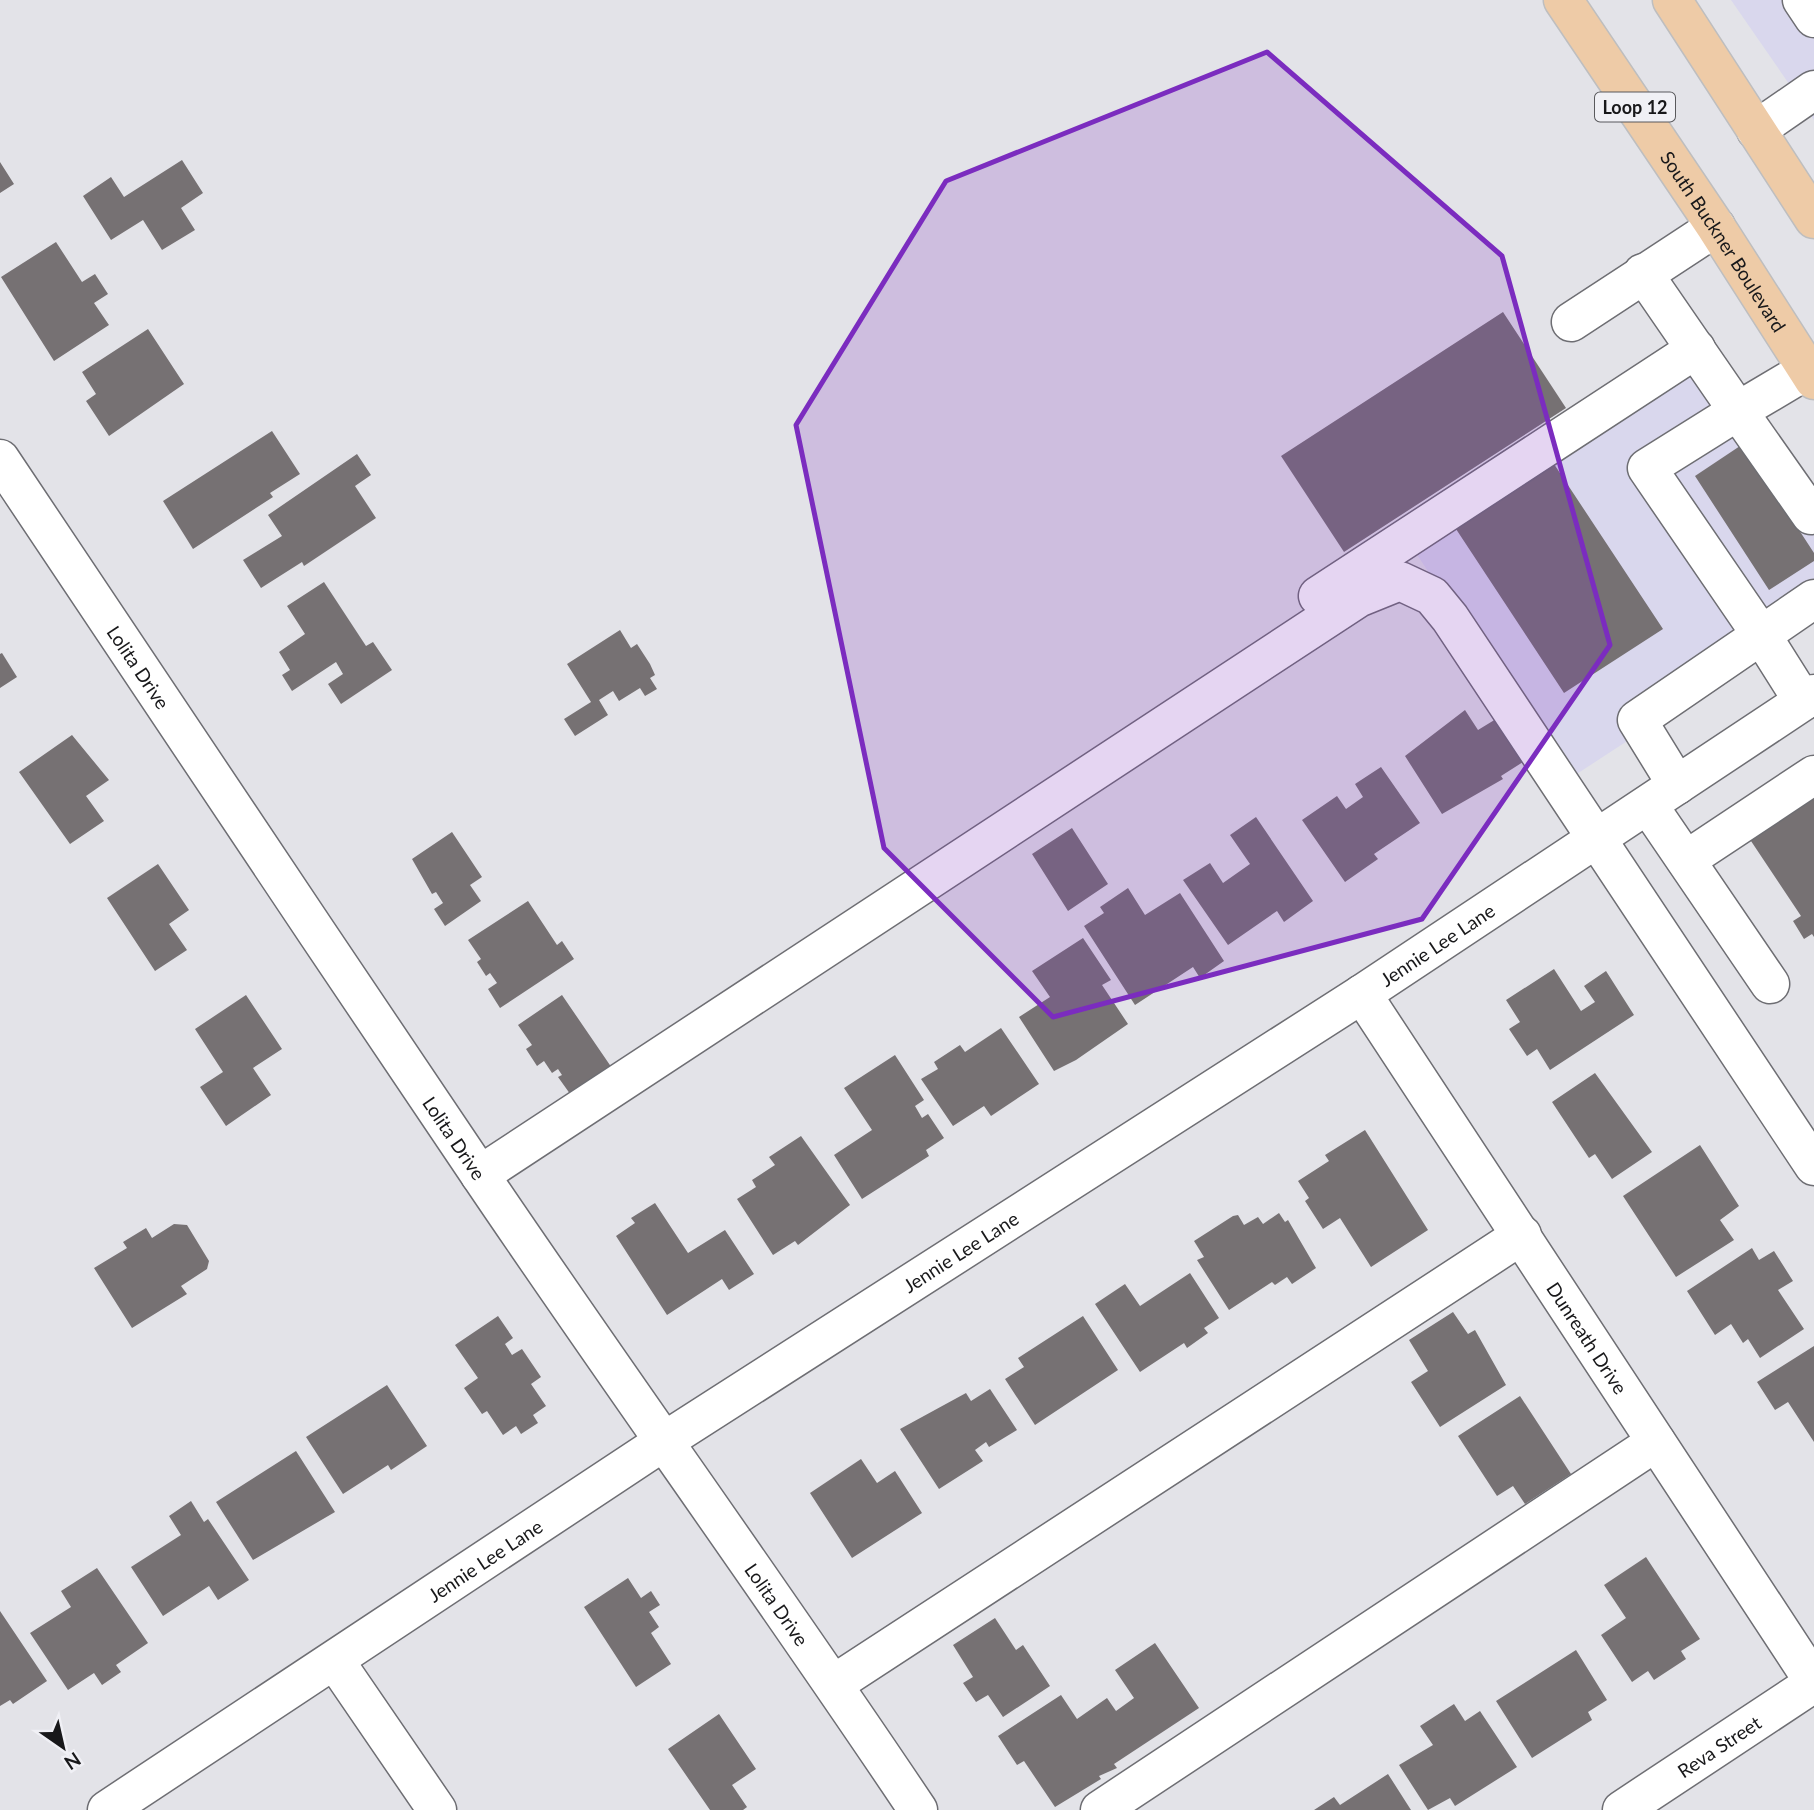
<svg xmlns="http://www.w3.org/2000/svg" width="1814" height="1810" viewBox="0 0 1814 1810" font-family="Lato,sans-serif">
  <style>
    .commercial { fill: #d9d7ed }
    .building { fill: #767173 }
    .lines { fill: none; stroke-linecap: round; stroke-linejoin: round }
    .minor-casing { stroke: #6e6e73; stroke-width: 41 }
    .major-casing { stroke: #bebebf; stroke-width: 41 }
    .minor { stroke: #fff; stroke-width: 38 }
    .major { stroke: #eecba7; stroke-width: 38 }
    .marked { fill: #7b2cbf; fill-opacity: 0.2; stroke: #7b2cbf; stroke-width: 5; stroke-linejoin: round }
    .labels { text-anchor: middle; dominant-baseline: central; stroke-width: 5; stroke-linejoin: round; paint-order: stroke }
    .shield { fill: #f0f0f5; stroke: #59595c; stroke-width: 2 }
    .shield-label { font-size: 18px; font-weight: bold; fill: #18181a }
    .street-label { font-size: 19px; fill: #18181a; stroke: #f0f0f5 }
  </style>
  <rect width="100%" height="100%" fill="#e3e3e8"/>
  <path class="commercial" d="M 1731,0 L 1814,0 L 1814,120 Z
    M 1715,344 L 1814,496 L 1814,619 L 1566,781 L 1410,544 Z"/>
  <path class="building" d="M 182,160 L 203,193 L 181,208 L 195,230 L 162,250 L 143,220 L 111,240 L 83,196 L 111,177 L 124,197 Z
    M 0,162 L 14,184 L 0,193 Z
    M 56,242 L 82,282 L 95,274 L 108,294 L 94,303 L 109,325 L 54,361 L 1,277 Z
    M 1503,312 L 1566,408 L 1344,552 L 1281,456 Z
    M 148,329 L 184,384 L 109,436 L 86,401 L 96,394 L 82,372 Z
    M 272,431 L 300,474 L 270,493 L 273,497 L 193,549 L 163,501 Z
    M 1743,444 L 1814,553 L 1814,561 L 1769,590 L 1695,476 Z
    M 357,454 L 371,475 L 355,486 L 376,518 L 304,566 L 302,562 L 261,588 L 243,560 L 282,536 L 268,515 Z
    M 1554,464 L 1663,629 L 1564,693 L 1456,529 Z
    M 324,582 L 366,646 L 373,642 L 392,670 L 341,704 L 328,684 L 343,674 L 336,662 L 292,691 L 282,675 L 290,670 L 279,652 L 305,634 L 287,606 Z
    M 620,630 L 631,648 L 637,644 L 650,664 L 655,675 L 650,678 L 657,689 L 645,696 L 640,688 L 619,701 L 613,691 L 599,700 L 608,715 L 575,736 L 564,719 L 591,702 L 567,664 Z
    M 2,653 L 17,677 L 0,688 L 0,654 Z
    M 1465,710 L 1478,730 L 1496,719 L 1523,762 L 1501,776 L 1503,779 L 1442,814 L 1405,756 Z
    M 72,735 L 109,780 L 86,796 L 104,821 L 70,844 L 19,772 Z
    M 1381,767 L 1420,823 L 1374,854 L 1378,859 L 1345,882 L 1302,820 L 1337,796 L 1346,809 L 1363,797 L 1355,784 Z
    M 1814,795 L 1814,937 L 1812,934 L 1804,939 L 1793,921 L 1801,916 L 1749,838 Z
    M 1256,817 L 1313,901 L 1284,922 L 1277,911 L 1228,945 L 1183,880 L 1210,863 L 1223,883 L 1250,864 L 1230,835 Z
    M 1072,828 L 1108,884 L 1068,911 L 1032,854 Z
    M 452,832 L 482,877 L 470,885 L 481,901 L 445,926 L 434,909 L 443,903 L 436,892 L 432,894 L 412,859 Z
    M 158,864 L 189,910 L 169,924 L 187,950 L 155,971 L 107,898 Z
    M 1128,888 L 1145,915 L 1180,893 L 1224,961 L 1200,978 L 1193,967 L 1135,1005 L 1084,926 L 1104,913 L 1100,907 Z
    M 528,901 L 557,945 L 562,941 L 574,959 L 500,1008 L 488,989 L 497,983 L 490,973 L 486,976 L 477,962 L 481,959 L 468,940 Z
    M 1083,938 L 1111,980 L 1102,985 L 1128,1024 L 1076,1060 L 1054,1071 L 1019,1017 L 1050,997 L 1032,971 Z
    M 1554,969 L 1581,1011 L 1595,1002 L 1584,986 L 1606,971 L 1634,1015 L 1550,1070 L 1537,1049 L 1527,1056 L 1509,1029 L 1520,1022 L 1506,1000 Z
    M 246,995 L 282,1049 L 253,1068 L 271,1095 L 226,1126 L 200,1087 L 223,1072 L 195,1029 Z
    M 562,995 L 614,1071 L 573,1098 L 558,1077 L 562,1075 L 558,1069 L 552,1073 L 544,1061 L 537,1066 L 526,1049 L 532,1045 L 518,1025 Z
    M 1001,1028 L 1039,1084 L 991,1116 L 984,1106 L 953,1126 L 921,1079 L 938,1069 L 934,1062 L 960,1045 L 965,1052 Z
    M 895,1055 L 924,1100 L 915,1106 L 922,1118 L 928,1114 L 944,1138 L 926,1150 L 929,1156 L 862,1199 L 834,1155 L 872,1130 L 844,1088 Z
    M 1595,1073 L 1652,1152 L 1612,1179 L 1595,1154 L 1589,1158 L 1552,1102 Z
    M 1365,1130 L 1428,1230 L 1371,1267 L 1340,1218 L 1323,1229 L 1305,1201 L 1309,1198 L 1298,1181 L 1329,1161 L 1325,1155 Z
    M 801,1136 L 850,1205 L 798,1245 L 795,1241 L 773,1255 L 737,1199 L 756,1187 L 752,1180 L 775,1165 L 769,1157 Z
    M 1700,1145 L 1739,1206 L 1720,1220 L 1734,1240 L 1676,1277 L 1623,1196 Z
    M 655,1203 L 688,1253 L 725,1230 L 754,1274 L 729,1290 L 722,1279 L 667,1315 L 616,1236 L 635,1223 L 631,1218 Z
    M 1279,1213 L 1285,1222 L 1288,1220 L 1316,1268 L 1292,1284 L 1287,1277 L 1275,1285 L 1272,1282 L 1229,1310 L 1197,1260 L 1204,1257 L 1194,1241 L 1233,1216 L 1238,1215 L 1244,1225 L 1258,1217 L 1263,1224 Z
    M 174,1224 L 187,1225 L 209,1261 L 207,1269 L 181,1286 L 187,1294 L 132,1328 L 94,1268 L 127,1248 L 123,1242 L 146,1228 L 152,1238 Z
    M 1752,1248 L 1759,1260 L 1774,1251 L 1793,1281 L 1778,1290 L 1804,1329 L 1760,1358 L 1748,1339 L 1743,1343 L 1731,1324 L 1715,1335 L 1687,1291 Z
    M 1190,1273 L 1219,1318 L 1204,1328 L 1208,1333 L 1187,1348 L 1184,1343 L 1140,1372 L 1095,1304 L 1125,1284 L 1140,1306 Z
    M 1453,1312 L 1468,1334 L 1475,1330 L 1506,1385 L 1440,1427 L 1411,1382 L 1428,1371 L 1409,1340 Z
    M 498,1316 L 513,1338 L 505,1344 L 512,1355 L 522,1349 L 541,1377 L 531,1384 L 546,1406 L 533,1415 L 538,1423 L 521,1434 L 516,1426 L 503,1435 L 487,1411 L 482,1414 L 464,1388 L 478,1378 L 455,1345 Z
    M 1083,1316 L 1118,1370 L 1035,1425 L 1005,1379 L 1024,1367 L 1018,1358 Z
    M 1814,1346 L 1814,1442 L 1788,1402 L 1775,1410 L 1757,1382 Z
    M 387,1385 L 427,1446 L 391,1470 L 388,1465 L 343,1494 L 306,1437 Z
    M 990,1389 L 1017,1430 L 989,1447 L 986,1442 L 975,1450 L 983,1461 L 939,1489 L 900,1429 L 966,1393 L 971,1401 Z
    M 1520,1396 L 1571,1474 L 1525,1504 L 1513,1486 L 1497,1496 L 1458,1436 Z
    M 296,1451 L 335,1512 L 253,1560 L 216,1502 Z
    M 861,1459 L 877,1483 L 895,1471 L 922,1513 L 852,1558 L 810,1493 Z
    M 191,1501 L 204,1522 L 208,1519 L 249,1580 L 218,1600 L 209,1586 L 163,1616 L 131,1567 L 181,1535 L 169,1516 Z
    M 1646,1557 L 1700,1639 L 1681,1651 L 1686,1659 L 1654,1680 L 1648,1671 L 1632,1682 L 1601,1635 L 1626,1618 L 1604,1585 Z
    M 97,1568 L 148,1643 L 116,1665 L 121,1672 L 102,1685 L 94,1673 L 68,1690 L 30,1633 L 71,1607 L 61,1591 Z
    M 628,1578 L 641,1598 L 651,1591 L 660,1605 L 649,1612 L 659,1627 L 651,1633 L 671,1664 L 636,1687 L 584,1607 Z
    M 0,1611 L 47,1681 L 13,1704 L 10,1700 L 0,1706 Z
    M 995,1618 L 1016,1650 L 1023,1645 L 1050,1686 L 1003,1717 L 988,1695 L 976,1702 L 963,1683 L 973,1677 L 953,1645 Z
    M 1155,1643 L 1199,1708 L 1114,1764 L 1117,1768 L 1099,1776 L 1101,1779 L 1055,1807 L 1024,1761 L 1017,1765 L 998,1736 L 1061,1695 L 1077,1719 L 1107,1698 L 1116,1711 L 1134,1698 L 1115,1670 Z
    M 1576,1650 L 1607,1700 L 1588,1712 L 1592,1720 L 1532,1758 L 1496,1701 Z
    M 1454,1704 L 1465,1721 L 1480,1711 L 1517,1767 L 1455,1806 L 1450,1798 L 1428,1810 L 1399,1765 L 1433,1745 L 1420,1726 Z
    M 719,1714 L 756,1769 L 732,1785 L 747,1807 L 743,1810 L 710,1810 L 668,1749 Z
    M 1388,1774 L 1411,1810 L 1314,1810 L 1334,1797 L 1340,1805 Z"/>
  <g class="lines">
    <g class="minor-casing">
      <g id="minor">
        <path d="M 1802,0 L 1814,18"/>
        <path d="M 1756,130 L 1814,90"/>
        <path d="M 1643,273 L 1738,411 L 1647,468 L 1762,636 L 1803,701"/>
        <path d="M 1571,322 L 1716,227"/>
        <path d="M 1814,366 L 1738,411 L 1811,515 L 1814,514"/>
        <path id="s1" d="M 0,459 C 160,698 319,937 480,1175 C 624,1388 775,1596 918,1810"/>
        <path d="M 1318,596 L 1696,349"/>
        <path d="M 1677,785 L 1637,720 L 1814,599"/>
        <path d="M 1648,805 L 1770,984"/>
        <path d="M 1686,860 L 1814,775"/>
        <path id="s2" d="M 1362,994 L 1814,1682"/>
        <path d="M 480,1175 L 1358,598 L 1400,581 L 1432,596 L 1450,618 L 1814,1166"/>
        <path d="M 335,1661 L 437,1810"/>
        <path d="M 834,1684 L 1522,1235"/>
        <path id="s3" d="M 107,1810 L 663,1442 L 1362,994 L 1814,694"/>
        <path d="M 1100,1810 L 1656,1442"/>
        <path id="s4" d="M 1622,1810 L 1814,1683"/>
      </g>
    </g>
    <g class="major-casing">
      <g id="major">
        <path id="s5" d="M 1563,0 L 1716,227 L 1814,380"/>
        <path d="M 1672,0 L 1814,219"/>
      </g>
    </g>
    <use href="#minor" class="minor"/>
    <use href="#major" class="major"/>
  </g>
  <path class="marked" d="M 1267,52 L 1502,256 L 1610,645 L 1422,919 L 1053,1017 L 884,848 L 796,425 L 946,181 Z"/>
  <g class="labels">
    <rect class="shield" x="1595" y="92.5" width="80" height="29" rx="5"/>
    <g class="shield-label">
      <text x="1635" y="107">Loop 12</text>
    </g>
    <g class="street-label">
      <text stroke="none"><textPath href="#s5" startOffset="290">South Buckner Boulevard</textPath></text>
      <text stroke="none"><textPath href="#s1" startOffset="250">Lolita Drive</textPath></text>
      <text stroke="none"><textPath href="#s3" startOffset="1587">Jennie Lee Lane</textPath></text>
      <text stroke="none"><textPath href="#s1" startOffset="817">Lolita Drive</textPath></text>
      <text stroke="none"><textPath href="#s3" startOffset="1020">Jennie Lee Lane</textPath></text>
      <text stroke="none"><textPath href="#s2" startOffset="411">Dunreath Drive</textPath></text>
      <text stroke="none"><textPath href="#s3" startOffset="453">Jennie Lee Lane</textPath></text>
      <text stroke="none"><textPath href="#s1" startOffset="1384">Lolita Drive</textPath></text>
      <text stroke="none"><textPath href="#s4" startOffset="116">Reva Street</textPath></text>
    </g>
  </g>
  <g transform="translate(63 1747) rotate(146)" stroke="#f0f0f5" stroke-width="5" paint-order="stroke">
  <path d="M0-5L12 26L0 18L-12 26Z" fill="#18181a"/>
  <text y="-10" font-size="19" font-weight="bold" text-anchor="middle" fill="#18181a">N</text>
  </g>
</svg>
